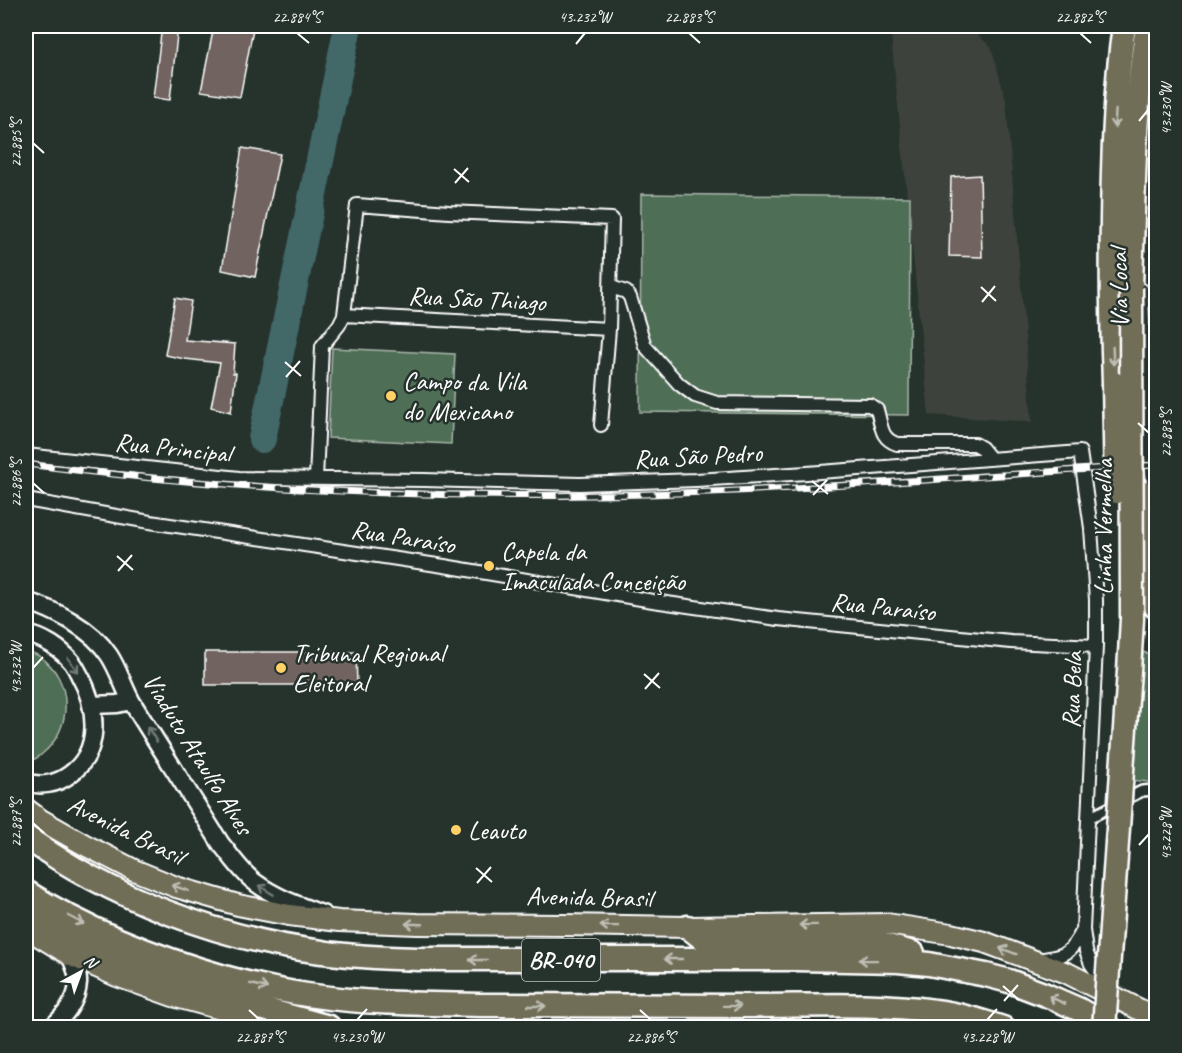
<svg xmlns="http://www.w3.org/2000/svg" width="1182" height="1053" viewBox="0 0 1182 1053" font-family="Caveat,sans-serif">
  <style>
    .built { fill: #3c423c }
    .green { fill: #506e56; stroke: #a8b6aa; stroke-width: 1.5 }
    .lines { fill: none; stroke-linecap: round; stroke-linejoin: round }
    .river { stroke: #436868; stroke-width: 28 }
    .building { fill: #71645f; stroke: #fff; stroke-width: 1.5 }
    .pedestrian-casing { stroke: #fff; stroke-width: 14 }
    .minor-casing { stroke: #fff; stroke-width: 16 }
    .secondary-casing { stroke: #fff; stroke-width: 21 }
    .trunk-casing { stroke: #fff; stroke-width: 24 }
    .motorway-casing { stroke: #fff; stroke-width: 27 }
    .pedestrian { stroke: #26332d; stroke-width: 9 }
    .minor { stroke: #26332d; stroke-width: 12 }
    .secondary { stroke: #26332d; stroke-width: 16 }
    .trunk { stroke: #716e59; stroke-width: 20 }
    .motorway { stroke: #716e59; stroke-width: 22 }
    .rail-casing { stroke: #fff; stroke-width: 7 }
    .rail { stroke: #26332d; stroke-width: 4.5; stroke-dasharray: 14; stroke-linecap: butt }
    .motorway-bridge-casing { stroke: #fff; stroke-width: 27; stroke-linecap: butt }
    .motorway-bridge { stroke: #716e59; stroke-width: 22 }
    .oneway { stroke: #bfbeb4 }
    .oneway2 { stroke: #727a76 }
    .ticks { fill: none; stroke: #fff; stroke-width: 2 }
    .poi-dot { fill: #ffd166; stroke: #26332d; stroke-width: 2 }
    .labels { text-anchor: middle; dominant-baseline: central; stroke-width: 5; stroke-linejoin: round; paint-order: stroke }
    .shield { fill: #26332d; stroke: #bec2c0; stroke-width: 1.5 }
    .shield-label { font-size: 24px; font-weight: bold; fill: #fff }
    .street-label { font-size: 26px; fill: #fff; stroke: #26332d }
    .poi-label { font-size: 26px; fill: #fff; stroke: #26332d; text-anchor: start }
    .neatline { fill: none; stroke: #fff; stroke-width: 2 }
    .ticks-label { font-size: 15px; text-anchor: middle; fill: #fff }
  </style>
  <rect width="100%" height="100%" fill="#26332d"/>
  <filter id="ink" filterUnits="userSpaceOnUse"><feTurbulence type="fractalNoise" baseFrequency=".0167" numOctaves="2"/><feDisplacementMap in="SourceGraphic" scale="12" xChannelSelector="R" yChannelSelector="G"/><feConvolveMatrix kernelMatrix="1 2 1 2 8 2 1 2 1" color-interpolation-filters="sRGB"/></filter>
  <g filter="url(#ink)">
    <path class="built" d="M 890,26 L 971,29 L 991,47 L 1006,100 L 1032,422 L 929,415 Z"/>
    <path class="green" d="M 641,194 L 910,197 L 909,415 L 640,412 Z
      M 332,348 L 455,354 L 451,444 L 328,438 Z
      M 26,650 C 30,652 35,654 39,656 C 74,679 73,729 42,754 C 38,758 31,761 26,763 Z
      M 1143,652 L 1154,656 L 1156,665 L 1156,783 L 1132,780 Z"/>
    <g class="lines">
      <path class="river" d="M 262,439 L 348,26"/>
    </g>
    <path class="building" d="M 162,26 L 178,26 L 170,100 L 153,98 Z
      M 214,26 L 239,26 L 253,29 L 240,97 L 201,91 Z
      M 242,148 L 280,154 L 255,277 L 222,270 Z
      M 980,175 L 982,257 L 949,256 L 951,177 Z
      M 175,298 L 191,301 L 185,340 L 235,344 L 233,373 L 236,373 L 231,412 L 211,407 L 220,363 L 185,359 L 165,355 Z
      M 205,652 L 356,652 L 357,685 L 205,685 Z"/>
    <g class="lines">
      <g class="pedestrian-casing">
        <path id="pedestrian" d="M 1089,818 L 1142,791 L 1156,790"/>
      </g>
      <g class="minor-casing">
        <path id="minor" d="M 611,287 L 626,292 L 630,297 L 645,346 L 679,384 L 695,396 L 717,403 L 870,405 L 877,410 C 882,426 880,438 897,444 L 975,444 L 982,448 L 991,459
          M 1142,290 L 1144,352 L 1154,500
          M 344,315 L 609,329
          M 26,455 L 239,478 L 424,480 L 580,484 L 696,480 L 807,473 L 1080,452 L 1091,528 L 1096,600 L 1096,646 L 1083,930 L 1086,951 L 1091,964 L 1106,985
          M 316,479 L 322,346 L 339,325 L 344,315 L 357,205 L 449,212 L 612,219 L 609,329 L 601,425
          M 26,500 L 150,522 L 444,566 L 653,601 L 778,619 L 1011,642 L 1096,646
          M 1038,960 C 1065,956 1070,955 1083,930"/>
      </g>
      <g class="secondary-casing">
        <path id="secondary" d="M 26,601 C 55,610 91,628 109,655 C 119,670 124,689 133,704 C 162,751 192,797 221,844 C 232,857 242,873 256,883 C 276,898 301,906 324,915
          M 26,634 C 43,637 61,649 72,662 C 75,666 77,670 79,674 C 97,706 103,751 69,775 C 57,784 41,787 26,782
          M 92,705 L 117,704 L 131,701
          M 51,1028 C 64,1016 77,1002 78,983 C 79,974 73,963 70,955"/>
      </g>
      <g class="trunk-casing">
        <path id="trunk" d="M 26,809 L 41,820 L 85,845 L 134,870 L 176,887 L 238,905 L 289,915 L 339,921 L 417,924 L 563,925 L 688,927 L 887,924 L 951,934 L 984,942 L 1067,973 L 1156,1018
          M 26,928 L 70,955 L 117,976 L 173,996 L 221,1009 L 251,1015"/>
      </g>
      <g class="motorway-casing">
        <path id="motorway" d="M 1131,287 C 1134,200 1133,112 1147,26
          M 1114,383 C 1112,328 1111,273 1112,218 C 1113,153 1115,89 1124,26
          M 1145,493 L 1150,563 L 1156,607
          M 26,837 C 110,897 219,939 322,952 C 354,957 386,958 418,959 L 795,959 L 898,961 L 929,964 L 986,975 L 1009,981 L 1046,995 L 1078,1009 L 1109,1028
          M 26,892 C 88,931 157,958 228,978 C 254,985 280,991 307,995 C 367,1004 427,1004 488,1005 C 575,1006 662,1006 749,1006 C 811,1006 874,1002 935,1011 C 959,1014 981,1021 1003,1028
          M 26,911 C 117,972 224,998 329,1027
          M 688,927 L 702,938 L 885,945 L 913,953"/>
      </g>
      <use href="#pedestrian" class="pedestrian"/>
      <use href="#minor" class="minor"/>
      <use href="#secondary" class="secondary"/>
      <use href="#trunk" class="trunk"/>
      <use href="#motorway" class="motorway"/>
      <g class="rail-casing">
        <path id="rail" d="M 26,464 C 214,488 404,498 594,495 C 781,493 969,476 1156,465"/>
      </g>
      <use href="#rail" class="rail"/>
      <g class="motorway-bridge-casing">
        <path id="motorway-bridge" d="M 1114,383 L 1116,492
          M 1104,1028 L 1129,671 L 1132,619 L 1131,287"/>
      </g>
      <use href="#motorway-bridge" class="motorway-bridge"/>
    </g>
    <defs><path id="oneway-shaft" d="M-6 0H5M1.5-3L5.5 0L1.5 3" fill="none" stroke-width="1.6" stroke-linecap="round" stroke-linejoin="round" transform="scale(1.5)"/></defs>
    <g class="oneway">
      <use href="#oneway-shaft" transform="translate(1115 119) rotate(94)"/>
      <use href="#oneway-shaft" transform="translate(1113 356) rotate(88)"/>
      <use href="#oneway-shaft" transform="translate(180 888) rotate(-162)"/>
      <use href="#oneway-shaft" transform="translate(76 920) rotate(28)"/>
      <use href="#oneway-shaft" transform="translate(414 924) rotate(-178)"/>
      <use href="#oneway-shaft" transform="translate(808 925) rotate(179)"/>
      <use href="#oneway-shaft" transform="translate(609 926) rotate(-179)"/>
      <use href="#oneway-shaft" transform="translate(1008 951) rotate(-160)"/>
      <use href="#oneway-shaft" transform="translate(673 959) rotate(180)"/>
      <use href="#oneway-shaft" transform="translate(478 960) rotate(-180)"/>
      <use href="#oneway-shaft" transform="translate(868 960) rotate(-179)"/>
      <use href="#oneway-shaft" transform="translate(259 986) rotate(14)"/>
      <use href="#oneway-shaft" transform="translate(1057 1000) rotate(-155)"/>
      <use href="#oneway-shaft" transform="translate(537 1006)"/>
      <use href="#oneway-shaft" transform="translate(732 1006) rotate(1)"/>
    </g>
    <g class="oneway2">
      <use href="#oneway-shaft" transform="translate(73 665) rotate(53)"/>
      <use href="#oneway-shaft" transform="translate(152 734) rotate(-122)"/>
      <use href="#oneway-shaft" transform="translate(266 890) rotate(-148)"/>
    </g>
  </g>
  <path class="ticks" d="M 297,33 L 309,43M 689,33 L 700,43M 1080,33 L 1091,43M 576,44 L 585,33M 1139,121 L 1149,109M 33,143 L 44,153M 454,169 L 469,182M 455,183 L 468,168M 981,287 L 996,301M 982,302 L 995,286M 285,362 L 301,376M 286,377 L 300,361M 1138,423 L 1149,433M 812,481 L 828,494M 33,483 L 44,493M 813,495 L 827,480M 117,556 L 133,570M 118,571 L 132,555M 33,668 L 43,657M 644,674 L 660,688M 645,689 L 659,673M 33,823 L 44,833M 1139,845 L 1149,834M 476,868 L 492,882M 477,883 L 491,867M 1003,986 L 1019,1000M 1004,1001 L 1018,985M 249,1010 L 260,1020M 640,1010 L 651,1020M 357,1020 L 367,1009M 987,1020 L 997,1009"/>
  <g class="poi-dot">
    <circle cx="391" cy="396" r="6"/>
    <circle cx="489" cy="566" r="6"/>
    <circle cx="281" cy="668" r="6"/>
    <circle cx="456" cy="830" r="6"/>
  </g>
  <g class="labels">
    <rect class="shield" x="522" y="939" width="78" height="42" rx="4.5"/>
    <g class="shield-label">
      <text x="561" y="960">BR-040</text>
    </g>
    <g class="street-label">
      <text transform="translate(1119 288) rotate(-91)">Via Local</text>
      <text transform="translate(477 299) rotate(3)">Rua São Thiago</text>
      <text transform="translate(173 448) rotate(6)">Rua Principal</text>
      <text transform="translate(698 456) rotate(-3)">Rua São Pedro</text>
      <text transform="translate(1103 527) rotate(-90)">Linha Vermelha</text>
      <text transform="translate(403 537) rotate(9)">Rua Paraíso</text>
      <text transform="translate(883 607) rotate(6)">Rua Paraíso</text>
      <text transform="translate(1072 690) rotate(-88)">Rua Bela</text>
      <text transform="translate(198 754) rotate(58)">Viaduto Ataulfo Alves</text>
      <text transform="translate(126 830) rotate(26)">Avenida Brasil</text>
      <text transform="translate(589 897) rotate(1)">Avenida Brasil</text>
    </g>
    <g class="poi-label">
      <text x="403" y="381">Campo da Vila<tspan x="403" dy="30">do Mexicano</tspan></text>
      <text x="501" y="551">Capela da<tspan x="501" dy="30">Imaculada Conceição</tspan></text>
      <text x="293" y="653">Tribunal Regional<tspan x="293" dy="30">Eleitoral</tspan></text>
      <text x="468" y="830">Leauto</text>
    </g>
  </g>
  <rect width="1182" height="1053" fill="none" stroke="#26332d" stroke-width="66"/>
  <g transform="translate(81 972) rotate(41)" stroke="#26332d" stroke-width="4.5" paint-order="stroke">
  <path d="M0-4.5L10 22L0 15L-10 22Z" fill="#ffffff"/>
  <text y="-9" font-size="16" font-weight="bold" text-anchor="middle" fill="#ffffff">N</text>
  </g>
  <rect x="33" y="33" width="1116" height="987" class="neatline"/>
  <g class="ticks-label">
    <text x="297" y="22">22.884°S</text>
    <text x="585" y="22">43.232°W</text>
    <text x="689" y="22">22.883°S</text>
    <text x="1080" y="22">22.882°S</text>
    <text transform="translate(1166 109) rotate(-90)" y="5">43.230°W</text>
    <text transform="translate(16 143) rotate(-90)" y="5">22.885°S</text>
    <text transform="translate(1166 433) rotate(-90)" y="5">22.883°S</text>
    <text transform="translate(16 483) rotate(-90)" y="5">22.886°S</text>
    <text transform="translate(16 668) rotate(-90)" y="5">43.232°W</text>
    <text transform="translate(16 823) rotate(-90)" y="5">22.887°S</text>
    <text transform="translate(1166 834) rotate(-90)" y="5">43.228°W</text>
    <text x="260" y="1042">22.887°S</text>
    <text x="357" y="1042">43.230°W</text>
    <text x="651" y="1042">22.886°S</text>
    <text x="987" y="1042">43.228°W</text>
  </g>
</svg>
